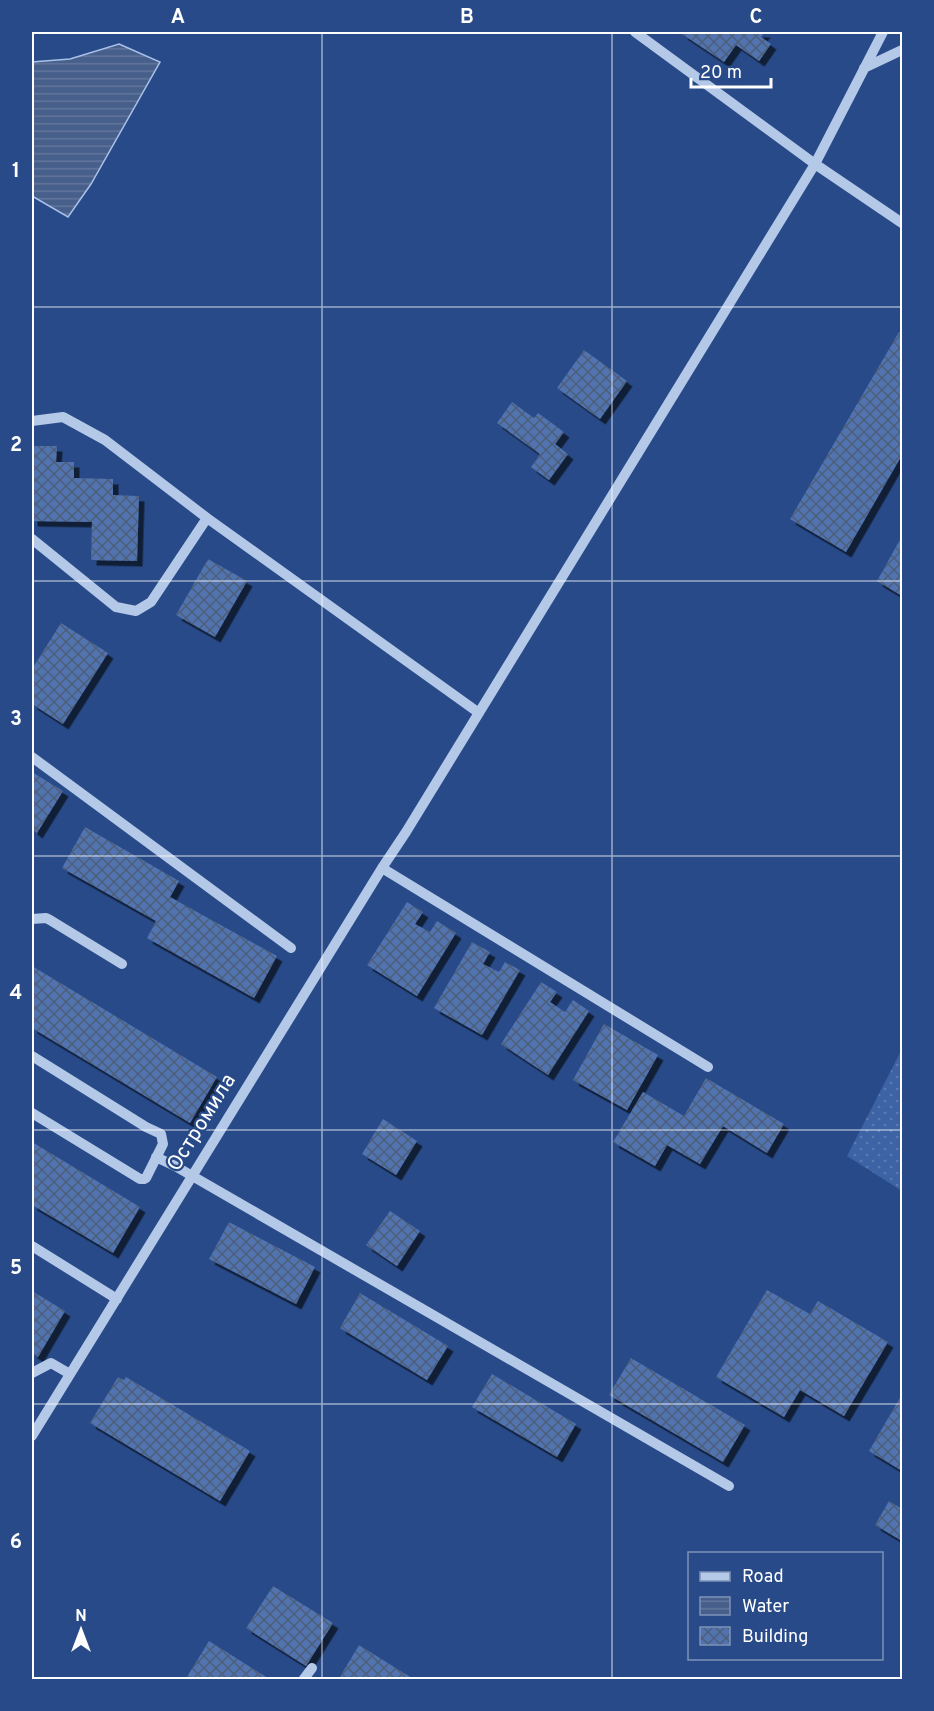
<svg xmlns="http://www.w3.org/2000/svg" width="934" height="1711" viewBox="0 0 934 1711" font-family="Overpass,sans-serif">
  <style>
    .grass { fill: url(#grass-dots) }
    .water { fill: url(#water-rules); stroke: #a9c1e9; stroke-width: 1.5 }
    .building { fill: url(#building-cross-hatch); filter: url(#shadow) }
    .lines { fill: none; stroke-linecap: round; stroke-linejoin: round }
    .minor { stroke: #b4c8e8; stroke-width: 10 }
    .grid { fill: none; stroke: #fff; stroke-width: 1.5; stroke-opacity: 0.55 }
    .labels { text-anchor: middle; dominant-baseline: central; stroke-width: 4.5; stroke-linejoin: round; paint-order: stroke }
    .street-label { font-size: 21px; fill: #fff; stroke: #284a88 }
    .neatline { fill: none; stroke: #fff; stroke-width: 2 }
    .grid-label { font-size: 20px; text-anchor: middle; font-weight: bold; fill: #fff }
  </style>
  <defs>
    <pattern id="grass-dots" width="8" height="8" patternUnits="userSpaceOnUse" patternTransform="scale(1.5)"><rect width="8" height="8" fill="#3d63a4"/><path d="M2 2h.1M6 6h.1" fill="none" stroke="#5a7ab2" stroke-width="1.8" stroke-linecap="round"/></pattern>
    <pattern id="water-rules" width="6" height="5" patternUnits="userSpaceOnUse" patternTransform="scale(1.5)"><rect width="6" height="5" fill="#475f8b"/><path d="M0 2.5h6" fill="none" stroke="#63779c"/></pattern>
    <pattern id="building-cross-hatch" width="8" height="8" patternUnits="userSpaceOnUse" patternTransform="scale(1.5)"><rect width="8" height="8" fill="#5173af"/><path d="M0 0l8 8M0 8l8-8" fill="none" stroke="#4e5e79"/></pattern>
    <filter id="shadow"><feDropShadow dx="5.5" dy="5.5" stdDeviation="0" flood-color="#0009"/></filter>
  </defs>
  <rect width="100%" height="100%" fill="#284a88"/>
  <path class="grass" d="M 902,1049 L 902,1191 L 847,1156 Z"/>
  <path class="water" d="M 119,44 L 160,62 L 91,184 L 68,217 L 32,196 L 32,62 L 70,59 Z"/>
  <path class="building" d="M 684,32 L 765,32 L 761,37 L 771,44 L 759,61 L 736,45 L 724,62 L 682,34 Z
    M 899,332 L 902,334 L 902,455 L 846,552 L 790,519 Z
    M 584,350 L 627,381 L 600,419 L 557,388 Z
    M 512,402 L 534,418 L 538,413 L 564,432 L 555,444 L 568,454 L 549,480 L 531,467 L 540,454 L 497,423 Z
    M 32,446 L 57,446 L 56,462 L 74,462 L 74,478 L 113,479 L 113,495 L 139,496 L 137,561 L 91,560 L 92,522 L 32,521 Z
    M 902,536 L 902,596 L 877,581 Z
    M 208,559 L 247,581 L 215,637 L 176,615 Z
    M 61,623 L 108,653 L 63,724 L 32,704 L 32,669 Z
    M 32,772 L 63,791 L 37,833 L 32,829 Z
    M 85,827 L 179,881 L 170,897 L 277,956 L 254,998 L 147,938 L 156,921 L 62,868 Z
    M 407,902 L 423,912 L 415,924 L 430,932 L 437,921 L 456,933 L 417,996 L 367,965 Z
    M 472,942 L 490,952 L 483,964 L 499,972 L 505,962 L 520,970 L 482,1035 L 434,1008 Z
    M 32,966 L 217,1077 L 190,1123 L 32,1028 Z
    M 541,982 L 557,992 L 550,1002 L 565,1012 L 573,1000 L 589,1011 L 548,1075 L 501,1044 Z
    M 604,1024 L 658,1055 L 627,1110 L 573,1080 Z
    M 706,1078 L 784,1124 L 767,1153 L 723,1126 L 700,1164 L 667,1145 L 655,1166 L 613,1142 L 643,1092 L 684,1116 Z
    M 383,1119 L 417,1141 L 396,1175 L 362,1154 Z
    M 32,1142 L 140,1207 L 113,1253 L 32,1205 Z
    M 390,1211 L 420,1231 L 397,1266 L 366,1245 Z
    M 229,1222 L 315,1267 L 296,1304 L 209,1259 Z
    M 767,1290 L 810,1314 L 818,1301 L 888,1342 L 844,1416 L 800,1390 L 784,1417 L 716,1377 Z
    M 32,1291 L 65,1311 L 38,1357 L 32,1353 Z
    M 360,1293 L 448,1346 L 427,1380 L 340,1328 Z
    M 631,1358 L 745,1425 L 723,1462 L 609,1395 Z
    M 492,1374 L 576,1424 L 557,1457 L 472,1407 Z
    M 118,1377 L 124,1380 L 126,1377 L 250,1451 L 220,1501 L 90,1423 Z
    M 901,1396 L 902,1397 L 902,1471 L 869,1451 Z
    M 889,1501 L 902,1509 L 902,1541 L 875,1525 Z
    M 273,1586 L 333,1623 L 306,1666 L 246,1628 Z
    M 209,1641 L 271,1680 L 185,1680 Z
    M 359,1645 L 415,1680 L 338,1680 Z"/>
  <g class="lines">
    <path class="minor" d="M 635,32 L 815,164 L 883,32
      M 864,68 L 902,50
      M 32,421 L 63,417 L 105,440 L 207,518 L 479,713
      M 32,539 L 116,607 L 136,611 L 151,602 L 207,518
      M 32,757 L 291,948
      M 382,868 L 708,1067
      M 32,919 L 46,918 L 50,920 L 122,964
      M 32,1056 L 146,1127 L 161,1134 L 163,1144 L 146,1178 L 144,1179 L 140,1179 L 32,1113
      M 156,1157 L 175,1166 L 729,1486
      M 32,1246 L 117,1299
      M 32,1373 L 51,1363 L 70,1374
      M 32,1436 L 382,868 L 406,832 L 815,164 L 902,223
      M 303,1680 L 312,1668"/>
  </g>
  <path class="grid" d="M 322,32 L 322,1680M 612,32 L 612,1680M 32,307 L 902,307M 32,581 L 902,581M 32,856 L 902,856M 32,1130 L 902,1130M 32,1404 L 902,1404"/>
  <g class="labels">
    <g class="street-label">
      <text transform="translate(202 1123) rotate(-58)">Остромила</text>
    </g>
  </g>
  <rect width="934" height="1711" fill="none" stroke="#284a88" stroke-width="66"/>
  <rect x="688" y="1552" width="195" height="108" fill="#284a88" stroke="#7e92b8" stroke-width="1.5"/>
  <rect x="700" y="1572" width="30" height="9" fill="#b4c8e8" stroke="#7e92b8" stroke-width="1.5"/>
  <text x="742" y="1582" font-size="18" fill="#ffffff">Road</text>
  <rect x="700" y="1597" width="30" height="18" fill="url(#water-rules)" stroke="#7e92b8" stroke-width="1.5"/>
  <text x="742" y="1612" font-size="18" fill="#ffffff">Water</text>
  <rect x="700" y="1627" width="30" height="18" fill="url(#building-cross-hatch)" stroke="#7e92b8" stroke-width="1.5"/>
  <text x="742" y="1642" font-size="18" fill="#ffffff">Building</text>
  <g transform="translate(81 1630)" stroke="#284a88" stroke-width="4.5" paint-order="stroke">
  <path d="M0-4.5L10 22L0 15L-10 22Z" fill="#ffffff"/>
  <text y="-9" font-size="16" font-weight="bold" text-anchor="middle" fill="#ffffff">N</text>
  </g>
  <path d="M691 78v9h80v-9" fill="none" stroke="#ffffff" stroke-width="3"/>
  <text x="700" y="78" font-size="18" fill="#ffffff" stroke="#284a88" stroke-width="4.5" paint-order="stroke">20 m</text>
  <rect x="33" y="33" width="868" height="1645" class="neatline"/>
  <g class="grid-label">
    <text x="178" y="23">A</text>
    <text x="467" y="23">B</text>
    <text x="756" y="23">C</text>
    <text x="16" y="177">1</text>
    <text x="16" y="451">2</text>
    <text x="16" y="725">3</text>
    <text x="16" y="999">4</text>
    <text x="16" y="1274">5</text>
    <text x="16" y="1548">6</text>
  </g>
</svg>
